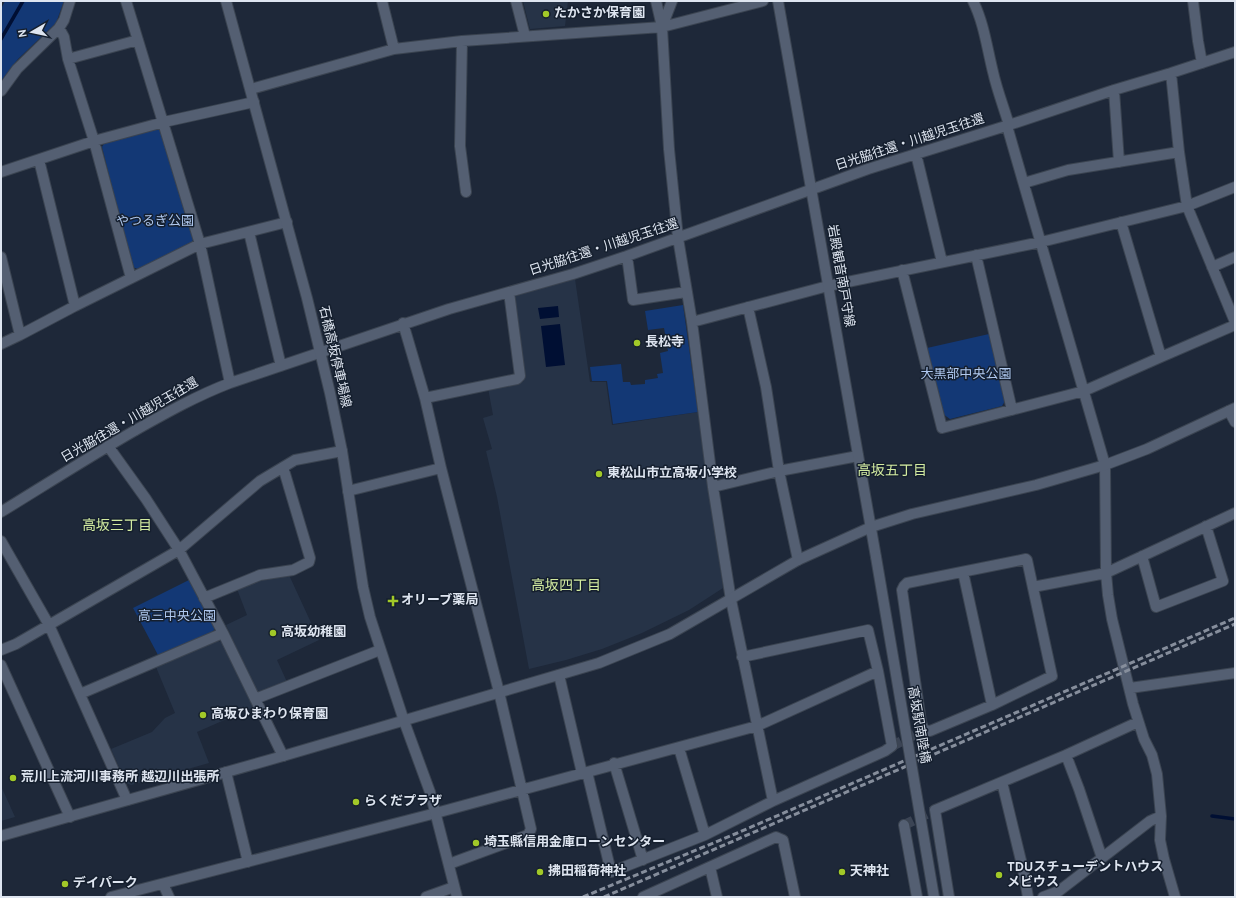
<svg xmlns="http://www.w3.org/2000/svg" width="1236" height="898" viewBox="0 0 1236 898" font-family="Overpass,'Noto Sans JP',sans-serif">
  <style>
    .built { fill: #263347 }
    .green { fill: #133875 }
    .water { fill: #000f33 }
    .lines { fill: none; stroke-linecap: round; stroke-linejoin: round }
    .stream { stroke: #000f33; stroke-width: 3.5 }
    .street-tunnel { stroke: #3b4454; stroke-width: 10; stroke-dasharray: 10 5; stroke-linecap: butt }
    .street-casing { stroke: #3b4451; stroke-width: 12 }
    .secondary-casing { stroke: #3b4451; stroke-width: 12 }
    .street { stroke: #545f72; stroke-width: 10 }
    .secondary { stroke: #545f72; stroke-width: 10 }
    .rail { stroke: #868e9c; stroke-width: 3; stroke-dasharray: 6 3; stroke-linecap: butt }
    .secondary-bridge-casing { stroke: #3b4451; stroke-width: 12; stroke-linecap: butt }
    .secondary-bridge { stroke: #545f72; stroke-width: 10 }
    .poi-dot { fill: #a2c928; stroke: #151f2e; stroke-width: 1.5 }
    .labels { text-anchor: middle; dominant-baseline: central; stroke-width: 3; stroke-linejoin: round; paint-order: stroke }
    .poi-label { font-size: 13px; font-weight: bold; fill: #dee5f0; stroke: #151f2e; text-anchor: start }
    .street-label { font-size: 13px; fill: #dee5f0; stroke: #151f2e }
    .park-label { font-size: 13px; fill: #afc8ef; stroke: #151f2e }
    .neighbourhood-label { font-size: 14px; fill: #d3eba1; stroke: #151f2e }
  </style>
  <rect width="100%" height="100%" fill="#1e2839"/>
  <path class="built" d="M 523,1 L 568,1 L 565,26 L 530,29 Z
    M 575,279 L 590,382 L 606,382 L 612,425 L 698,412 L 723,588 L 689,610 L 642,633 L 602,649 L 566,660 L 529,669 L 497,497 L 486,451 L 492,449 L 483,418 L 493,415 L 488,388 L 524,381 L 513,301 L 516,295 Z
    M 289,575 L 319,640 L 277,660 L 287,682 L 264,693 L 256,690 L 226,625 L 247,615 L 237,589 L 261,579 Z
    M 217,641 L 222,642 L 254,707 L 197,732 L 209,763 L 131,785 L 126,783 L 111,749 L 152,732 L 165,718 L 175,713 L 156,667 Z
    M 1,786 L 15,817 L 1,821 Z"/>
  <path class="green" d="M 5,1 L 64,1 L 56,23 L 18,59 L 1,81 L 1,9 Z
    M 158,128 L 162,130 L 194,237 L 192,242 L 138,269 L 132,267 L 102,147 L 105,142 Z
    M 683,305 L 698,412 L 613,424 L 607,381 L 592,381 L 590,367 L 621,364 L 623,382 L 630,382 L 631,385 L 645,384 L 645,380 L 658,378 L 657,374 L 663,373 L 660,353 L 668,351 L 664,328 L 648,330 L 645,311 Z
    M 989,334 L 1005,401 L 1002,406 L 950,419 L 943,414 L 927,348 Z
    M 189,580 L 215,627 L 213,632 L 158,655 L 133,608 Z"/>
  <path class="water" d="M 558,306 L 559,317 L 540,319 L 538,308 Z
    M 560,324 L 565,365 L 546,367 L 541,326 Z"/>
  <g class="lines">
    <path class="stream" d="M 1,39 L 23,1
      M 1212,816 L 1235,819"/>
    <path class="street-tunnel" d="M 892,746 L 924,730
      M 904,825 L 935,810"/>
    <g class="street-casing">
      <path id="street" d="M 126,1 L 200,244 L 230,383
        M 382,1 L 394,49
        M 516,1 L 525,36
        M 656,1 L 662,27
        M 672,1 L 662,27 L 669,149 L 678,238 L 692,322 L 713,487 L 731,600 L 773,801 L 885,751 L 892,746 L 878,671 L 868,630 L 742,657
        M 973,1 C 984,23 987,48 993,72 C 997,90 1004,108 1009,125
        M 1193,1 L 1198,41 L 1202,63
        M 59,28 L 64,37 L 68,59 L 94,141 L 131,278
        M 462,41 L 460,146 L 466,192
        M 68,59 L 138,40
        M 1171,73 L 1179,152 L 1187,206 L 1235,322
        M 251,89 L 394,49 L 462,41 L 662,27 L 763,1
        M 1114,90 L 1119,162
        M 1,91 L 17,69 L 59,28 L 64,20 L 70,1
        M 1007,126 L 1105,465 L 1106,573 L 1108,595 L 1112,619 L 1133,704 L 1144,739 L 1152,755 L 1157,774 L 1161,816 L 1160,840 L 1164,859 L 1175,897
        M 916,154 L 942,262
        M 39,160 L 75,306
        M 1,172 L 94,141 L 164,122 L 254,102
        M 1024,183 L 1068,170 L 1179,152
        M 249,232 L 281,366
        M 976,255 L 1012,410
        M 627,256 L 633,300 L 686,292
        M 1,257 L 20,335
        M 1212,267 L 1235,257
        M 902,270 L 942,428 L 1084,391 L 1161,357 L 1121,222
        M 748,307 L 766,387 L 779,471 L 798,560
        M 692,322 L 828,286 L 1041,242 L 1187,206 L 1235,187
        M 403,323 L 425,398 L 441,468 L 499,692 L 531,829 L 528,835 L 449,864
        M 1,344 L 20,335 L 75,306 L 200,244 L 287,222
        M 1161,357 L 1235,325
        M 425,398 L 517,379 L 520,376 L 509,292
        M 1229,411 L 1235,422
        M 108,446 L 146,499 L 179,550 L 223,633 L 283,756
        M 713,487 L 779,471 L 858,456
        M 348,491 L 441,468
        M 1,512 C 45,485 89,457 134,431 C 166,413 196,396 230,383 L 449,309 L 573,274 L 627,256 L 868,169 L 1009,125 L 1114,90 L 1171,73 L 1235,52
        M 1,541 L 49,625 L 127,800
        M 1142,556 L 1156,607 L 1223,581 L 1206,526
        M 1026,559 L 1027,560 L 1052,676 L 992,705 L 930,731 L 924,730 L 921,722 L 902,590 L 904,586 L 907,583 Z
        M 963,572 L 992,705
        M 1033,587 L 1106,573 L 1235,513
        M 204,598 L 260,575 L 293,570 L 309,562 L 310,558 L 283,467
        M 1,650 L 16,644 L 179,550 L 260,481 L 295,460 L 342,451
        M 1,665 L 70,817
        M 559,675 L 582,773
        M 1130,688 L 1235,673
        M 80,694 L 223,633
        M 255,699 L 380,650
        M 679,748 L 705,835
        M 1066,755 L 1079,789 L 1102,858
        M 614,763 L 643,860
        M 226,772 L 248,862
        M 587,772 L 611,872 L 705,835 L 773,801
        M 1002,782 L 1023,869 L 1028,897
        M 904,825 L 917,897
        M 710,867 L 717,897
        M 163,884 L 169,897
        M 111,897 L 436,813 L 757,726 L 878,671
        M 426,897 L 454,887
        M 643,897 L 776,837 L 783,840 L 795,897
        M 949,897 L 935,810 L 1066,755 L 1138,722
        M 1043,897 L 1059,891 L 1150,821 L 1161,816"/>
    </g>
    <g class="secondary-casing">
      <path id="secondary" d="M 226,1 L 307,298 L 330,393 L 342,451 L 363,587 L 370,617 L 404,721 L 430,792 L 457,897
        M 778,1 L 876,557
        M 1,836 L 283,756 L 599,663 L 670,634 L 798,560 L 871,527 L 912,514 L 1036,485 L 1105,465 L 1147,449 L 1235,408"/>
    </g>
    <use href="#street" class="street"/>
    <use href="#secondary" class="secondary"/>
    <path class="rail" d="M 583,897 L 735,834 L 1235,618
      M 604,897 L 1235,624"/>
    <g class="secondary-bridge-casing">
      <path id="secondary-bridge" d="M 876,557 L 934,897"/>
    </g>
    <use href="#secondary-bridge" class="secondary-bridge"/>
  </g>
  <g class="poi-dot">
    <circle cx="546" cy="14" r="4"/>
    <circle cx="637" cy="343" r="4"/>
    <circle cx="599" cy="474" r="4"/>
    <path d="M391 595h4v4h4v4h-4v4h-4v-4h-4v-4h4z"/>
    <circle cx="273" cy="633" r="4"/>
    <circle cx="203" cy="715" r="4"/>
    <circle cx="13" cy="778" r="4"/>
    <circle cx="356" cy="802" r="4"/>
    <circle cx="476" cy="843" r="4"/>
    <circle cx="540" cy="872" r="4"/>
    <circle cx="842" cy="872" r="4"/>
    <circle cx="999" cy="875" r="4"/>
    <circle cx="65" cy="884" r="4"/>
  </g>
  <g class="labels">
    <g class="poi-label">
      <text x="554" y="14">たかさか保育園</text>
      <text x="645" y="343">長松寺</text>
      <text x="607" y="474">東松山市立高坂小学校</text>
      <text x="401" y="601">オリーブ薬局</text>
      <text x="281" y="633">高坂幼稚園</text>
      <text x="211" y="715">高坂ひまわり保育園</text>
      <text x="21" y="778">荒川上流河川事務所 越辺川出張所</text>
      <text x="364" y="802">らくだプラザ</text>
      <text x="484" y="843">埼玉縣信用金庫ローンセンター</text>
      <text x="1007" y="868">TDUスチューデントハウス<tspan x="1007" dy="15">メビウス</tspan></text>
      <text x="548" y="872">拂田稲荷神社</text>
      <text x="850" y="872">天神社</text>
      <text x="73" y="884">デイパーク</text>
    </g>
    <g class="street-label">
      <text transform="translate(910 143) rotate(-18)">日光脇往還・川越児玉往還</text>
      <text transform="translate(604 248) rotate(-18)">日光脇往還・川越児玉往還</text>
      <text transform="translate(840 276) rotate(80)">岩殿観音南戸守線</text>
      <text transform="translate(334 357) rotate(77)">石橋高坂停車場線</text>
      <text transform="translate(130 421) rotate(-30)">日光脇往還・川越児玉往還</text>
      <text transform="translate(918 725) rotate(80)">高坂駅南陸橋</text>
    </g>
    <g class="park-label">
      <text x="155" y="222">やつるぎ公園</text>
      <text x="966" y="375">大黒部中央公園</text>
      <text x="177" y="617">高三中央公園</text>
    </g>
    <g class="neighbourhood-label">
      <text x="892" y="471">高坂五丁目</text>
      <text x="117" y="526">高坂三丁目</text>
      <text x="566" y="586">高坂四丁目</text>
    </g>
  </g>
  <rect width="1236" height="898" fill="none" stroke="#dee5f0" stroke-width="4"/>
  <g transform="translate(32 32) rotate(261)" stroke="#151f2e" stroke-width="3" paint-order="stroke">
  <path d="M0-3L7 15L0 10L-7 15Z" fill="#dee5f0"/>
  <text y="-6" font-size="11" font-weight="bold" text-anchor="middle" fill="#dee5f0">N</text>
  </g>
</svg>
